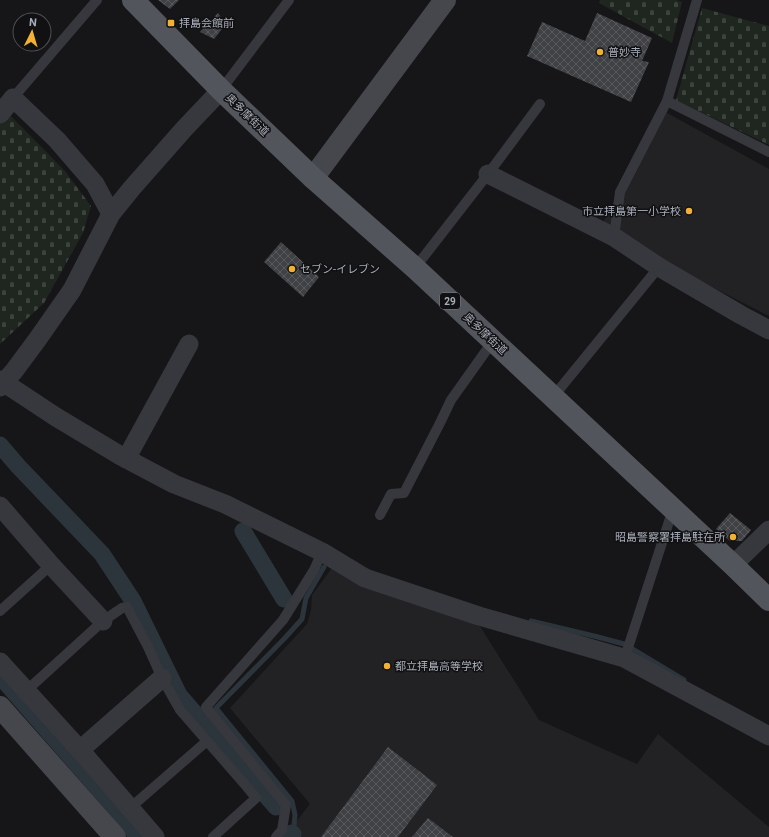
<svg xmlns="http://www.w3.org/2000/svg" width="769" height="837" viewBox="0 0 769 837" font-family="Roboto,'Noto Sans JP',sans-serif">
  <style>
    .built { fill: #222225 }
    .cemetery { fill: url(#cemetery-stones) }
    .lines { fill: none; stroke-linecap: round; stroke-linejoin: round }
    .stream { stroke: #2c353c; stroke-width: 5 }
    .canal { stroke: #2c353c; stroke-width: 17 }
    .building { fill: url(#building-cross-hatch) }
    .lane { stroke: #37383d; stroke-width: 10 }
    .street { stroke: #37383d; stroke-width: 19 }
    .secondary { stroke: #45474d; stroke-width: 22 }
    .primary { stroke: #53555c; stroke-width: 22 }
    .poi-dot { fill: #f2b134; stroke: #111113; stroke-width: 1.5 }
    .labels { text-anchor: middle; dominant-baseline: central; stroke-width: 3; stroke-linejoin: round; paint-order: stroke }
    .shield { fill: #111113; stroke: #7b7e86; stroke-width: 1 }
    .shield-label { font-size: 10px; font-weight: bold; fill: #a8adb8 }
    .poi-label { font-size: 11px; fill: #a8adb8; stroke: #111113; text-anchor: start }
    .street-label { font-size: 11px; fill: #a8adb8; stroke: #111113 }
  </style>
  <defs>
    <pattern id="cemetery-stones" width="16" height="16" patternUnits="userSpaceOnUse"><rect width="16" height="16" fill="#1e261f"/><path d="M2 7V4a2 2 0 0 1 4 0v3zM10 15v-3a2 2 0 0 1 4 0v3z" fill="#3c433d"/></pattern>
    <pattern id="building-cross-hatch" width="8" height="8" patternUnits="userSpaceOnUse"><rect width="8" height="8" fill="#404145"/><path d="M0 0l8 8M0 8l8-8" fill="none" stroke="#595a5e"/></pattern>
  </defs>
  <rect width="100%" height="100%" fill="#161618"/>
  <path class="built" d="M 658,108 L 769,169 L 769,316 L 614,237 L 598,231 L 620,192 Z
    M 332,568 L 478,623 L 539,720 L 637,764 L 658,734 L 769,827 L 769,837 L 284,837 L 310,804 L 230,708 L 307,624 L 311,610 L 312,595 Z"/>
  <path class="cemetery" d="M 600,0 L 677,0 L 682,2 L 672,43 L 599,3 Z
    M 702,8 L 769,26 L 769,145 L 676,100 Z
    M 0,106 L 3,108 L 65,171 L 91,206 L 83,233 L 44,303 L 0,344 Z"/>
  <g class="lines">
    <path class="stream" d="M 531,621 L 598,637 L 624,644 L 684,680
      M 293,834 L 295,815 L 292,801 L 216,708 L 284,639 L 302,619 L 306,598 L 324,567"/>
    <path class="canal" d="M 0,445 L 18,466 L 102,554 L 133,601 L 179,695 L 276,807
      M 243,531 L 284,599
      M 0,676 L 116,809 L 138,837
      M 290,837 L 293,834 L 292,833"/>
  </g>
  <path class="building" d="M 158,0 L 179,0 L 170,9 Z
    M 218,13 L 226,24 L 214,39 L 200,32 Z
    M 597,13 L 652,38 L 642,61 L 649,62 L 631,102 L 527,56 L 542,22 L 585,41 Z
    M 281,242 L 319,277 L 303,297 L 264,262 Z
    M 730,513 L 751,530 L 742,541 L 730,541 L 716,529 Z
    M 388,747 L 437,785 L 398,837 L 321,837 Z
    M 428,818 L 453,837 L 412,837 Z"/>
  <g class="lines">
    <path class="lane" d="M 221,90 L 289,0
      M 13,98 L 97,0
      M 667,101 L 697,0
      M 614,237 L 620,192 L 667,101 L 769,152
      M 415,268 L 488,174 L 540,104
      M 553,397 L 659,267
      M 380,515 L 391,494 L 404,493 L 440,423 L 451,400 L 493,341
      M 0,611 L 51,565
      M 625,657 L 673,509
      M 26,691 L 103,621 L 122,608 L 127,607 L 148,647 L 162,678 L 180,710 L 247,787 L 256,798 L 213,837
      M 130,808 L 207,741
      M 276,837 L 282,830 L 286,805 L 206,707 L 283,620 L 314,570 L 322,552"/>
    <path class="street" d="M 0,114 L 13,98 L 57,140 L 95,184 L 111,214
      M 488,174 L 614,237 L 659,267 L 741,315 L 769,330
      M 0,380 L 56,417 L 121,456 L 174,484 L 225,504 L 322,552 L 365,578 L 479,616 L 624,658 L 769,736
      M 0,387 L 14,371 L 37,340 L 72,290 L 111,214 L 132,188 L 184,129 L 221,90
      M 126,459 L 189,344
      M 0,506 L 51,565 L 103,621
      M 733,565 L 769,530
      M 0,662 L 80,750 L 155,837
      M 80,750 L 162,678"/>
    <path class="secondary" d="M 313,178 L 445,0
      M 0,707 L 115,837"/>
    <path class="primary" d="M 133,0 L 221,90 L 313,178 L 415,268 L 733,565 L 769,600"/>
  </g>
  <g class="poi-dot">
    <rect x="167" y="19" width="8" height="8" rx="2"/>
    <circle cx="600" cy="52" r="4"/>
    <circle cx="689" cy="211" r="4"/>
    <circle cx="292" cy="269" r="4"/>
    <circle cx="733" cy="537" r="4"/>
    <circle cx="387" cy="666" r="4"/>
  </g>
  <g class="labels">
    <rect class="shield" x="440" y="293" width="20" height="16" rx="3"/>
    <g class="shield-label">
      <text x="450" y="301">29</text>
    </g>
    <g class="poi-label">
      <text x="179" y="23">拝島会館前</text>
      <text x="608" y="52">普妙寺</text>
      <text x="681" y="211" text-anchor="end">市立拝島第一小学校</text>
      <text x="300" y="269">セブン-イレブン</text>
      <text x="725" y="537" text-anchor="end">昭島警察署拝島駐在所</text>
      <text x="395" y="666">都立拝島高等学校</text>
    </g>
    <g class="street-label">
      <text transform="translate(247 115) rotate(44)">奥多摩街道</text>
      <text transform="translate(485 334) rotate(43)">奥多摩街道</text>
    </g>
  </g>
  <g transform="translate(32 32) rotate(5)"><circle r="19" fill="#111113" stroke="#4d4f55"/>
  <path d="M0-3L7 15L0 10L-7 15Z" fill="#f2b134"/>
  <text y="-6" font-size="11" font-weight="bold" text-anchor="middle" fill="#a8adb8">N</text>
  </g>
</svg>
